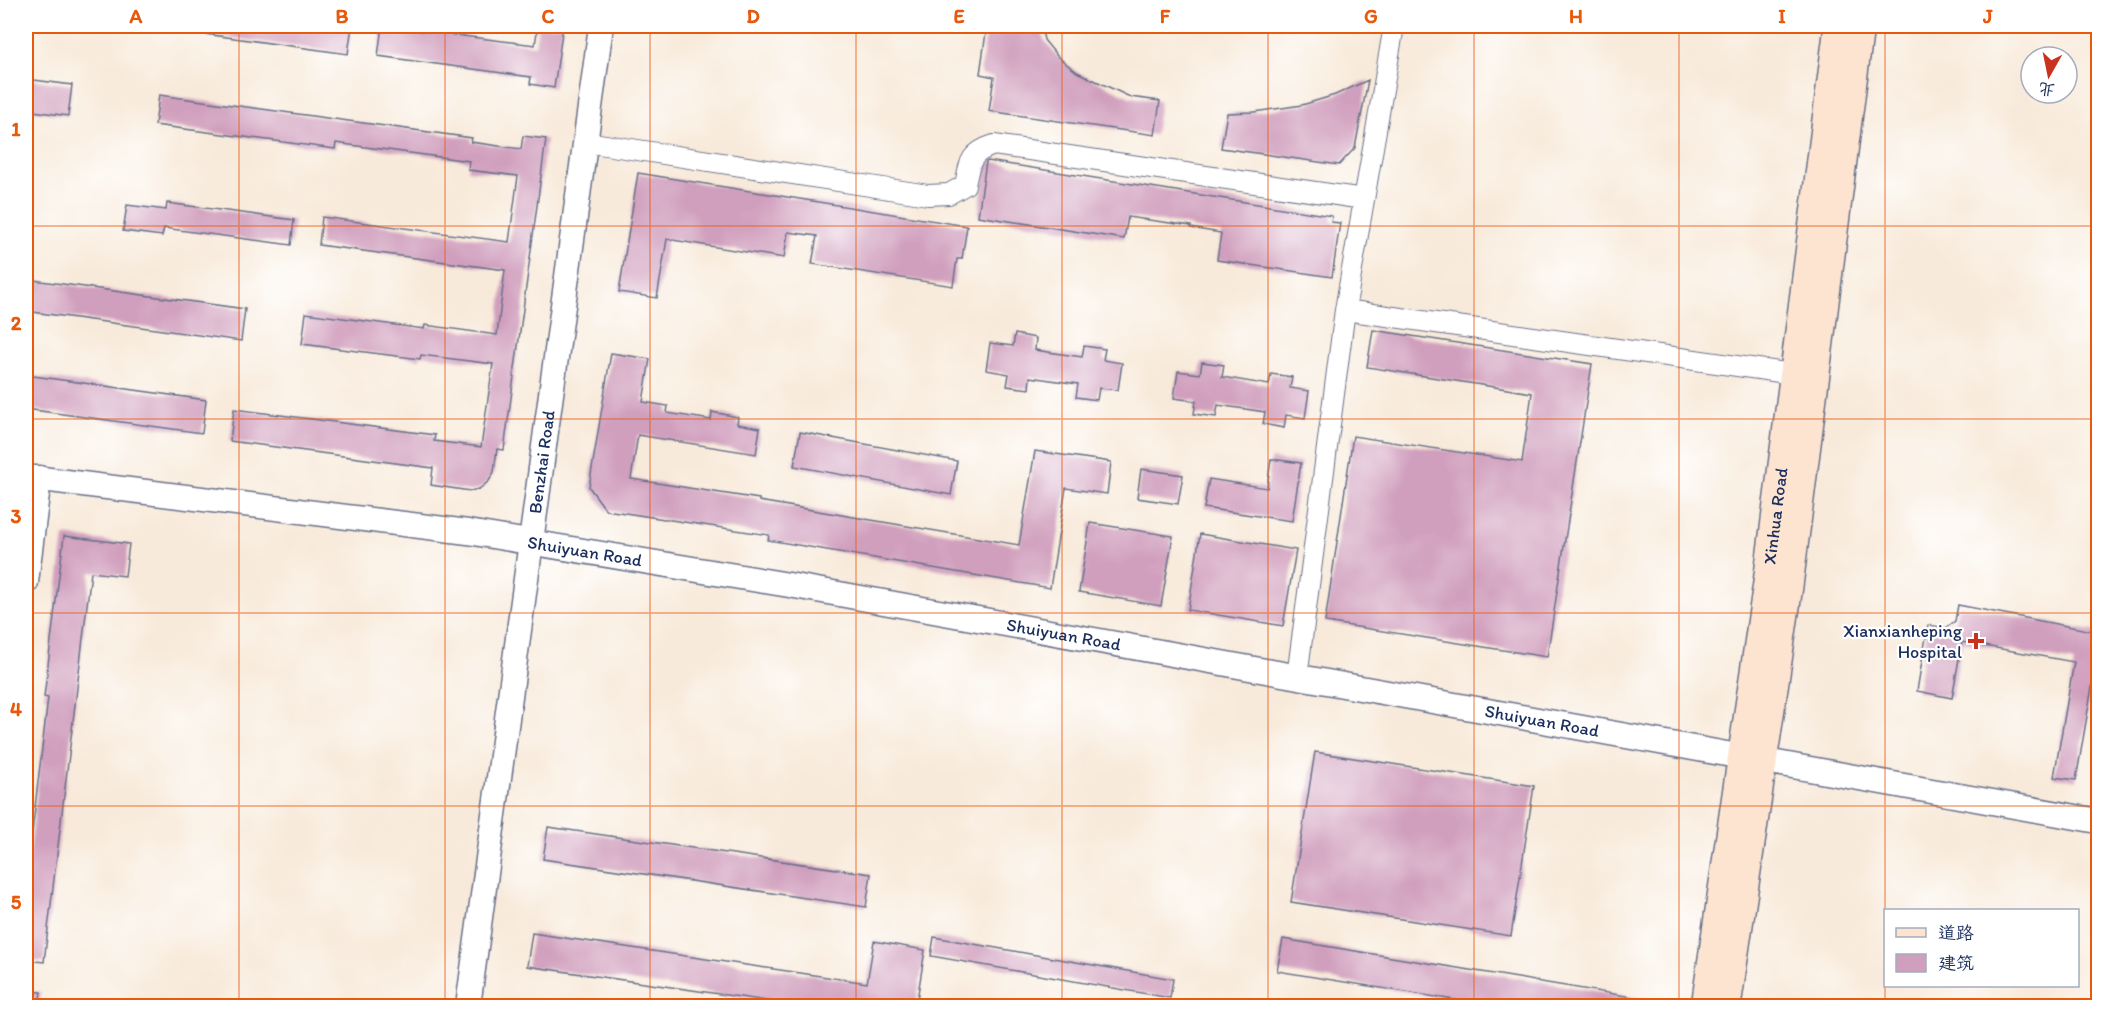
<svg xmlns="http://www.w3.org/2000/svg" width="2124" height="1032" viewBox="0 0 2124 1032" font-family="Itim,'LXGW WenKai TC',sans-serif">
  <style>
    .building { fill: #d09fbd }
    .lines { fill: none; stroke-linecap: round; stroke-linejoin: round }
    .minor-casing { stroke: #687089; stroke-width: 22 }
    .tertiary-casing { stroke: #687089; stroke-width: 27 }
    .secondary-casing { stroke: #687089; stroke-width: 30 }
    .minor { stroke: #fff; stroke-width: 20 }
    .tertiary { stroke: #fff; stroke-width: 24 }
    .secondary { stroke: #fde4d1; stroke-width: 27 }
    .grid { fill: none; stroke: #e8590c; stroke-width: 1.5; stroke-opacity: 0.55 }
    .poi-dot { fill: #c8321e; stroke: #fff; stroke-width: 2 }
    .labels { text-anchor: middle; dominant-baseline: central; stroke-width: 4.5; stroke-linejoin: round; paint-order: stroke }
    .street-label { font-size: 18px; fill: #1b2f5e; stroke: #fff }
    .poi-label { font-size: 18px; fill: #1b2f5e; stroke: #fff; text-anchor: end }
    .neatline { fill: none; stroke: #e8590c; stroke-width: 2 }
    .grid-label { font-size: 20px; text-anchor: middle; font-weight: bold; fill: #e8590c }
  </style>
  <rect width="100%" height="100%" fill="#fff"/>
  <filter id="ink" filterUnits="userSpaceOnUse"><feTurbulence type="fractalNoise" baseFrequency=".0167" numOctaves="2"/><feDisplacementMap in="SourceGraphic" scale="12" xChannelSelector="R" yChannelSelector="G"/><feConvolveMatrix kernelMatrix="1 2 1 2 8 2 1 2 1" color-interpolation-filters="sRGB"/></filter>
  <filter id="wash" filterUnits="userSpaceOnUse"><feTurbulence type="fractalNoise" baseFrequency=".008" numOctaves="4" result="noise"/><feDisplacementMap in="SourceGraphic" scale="24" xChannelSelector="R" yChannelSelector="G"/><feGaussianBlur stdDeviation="1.35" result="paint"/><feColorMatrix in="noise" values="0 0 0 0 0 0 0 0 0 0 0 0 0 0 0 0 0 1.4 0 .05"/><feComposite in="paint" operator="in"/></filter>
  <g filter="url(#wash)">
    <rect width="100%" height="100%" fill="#f8eada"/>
    <g id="blocks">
      <path class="building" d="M 206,26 L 352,26 L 348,54 L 205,34 Z
        M 382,26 L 535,45 L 538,26 L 563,26 L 554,88 L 530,84 L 531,77 L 378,56 Z
        M 987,26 L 1041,26 L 1044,40 L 1058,57 L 1077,72 L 1130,97 L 1160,101 L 1155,135 L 989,111 L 994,77 L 980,74 Z
        M 26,79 L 72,85 L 68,116 L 26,110 Z
        M 1368,80 L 1355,148 L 1339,165 L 1221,148 L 1227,113 L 1254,112 L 1302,105 L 1335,95 Z
        M 159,95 L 472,138 L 471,142 L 521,149 L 523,136 L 546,139 L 504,450 L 497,449 L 494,472 L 489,481 L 483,486 L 479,489 L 470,491 L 431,485 L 433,468 L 230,441 L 234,409 L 435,435 L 434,441 L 481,447 L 493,364 L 421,355 L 420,359 L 302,344 L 306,313 L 424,329 L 425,325 L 497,335 L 505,270 L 319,245 L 322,217 L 509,242 L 518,176 L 468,170 L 469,161 L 336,143 L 335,149 L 155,125 Z
        M 988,161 L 1332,216 L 1331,222 L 1340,223 L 1332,277 L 1217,260 L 1221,233 L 1191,228 L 1191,226 L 1128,217 L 1124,239 L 978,216 L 986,162 Z
        M 638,173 L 967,226 L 962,259 L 957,259 L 953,286 L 812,264 L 817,236 L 788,232 L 784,258 L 667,239 L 657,298 L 619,292 Z
        M 167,203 L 294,220 L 291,245 L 164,228 L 162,236 L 123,231 L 127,205 L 166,210 Z
        M 26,279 L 245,309 L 241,341 L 26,311 Z
        M 1373,330 L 1592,364 L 1547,657 L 1325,622 L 1353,436 L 1522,462 L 1532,393 L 1367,367 Z
        M 1015,334 L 1036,338 L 1035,350 L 1082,357 L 1084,346 L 1105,349 L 1103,360 L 1122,363 L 1118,390 L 1099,388 L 1097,400 L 1076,397 L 1078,384 L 1030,377 L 1029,389 L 1007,386 L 1009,374 L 986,370 L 990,343 L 1013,346 Z
        M 611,353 L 650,359 L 643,402 L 668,406 L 667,413 L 711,420 L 712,412 L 738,417 L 737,424 L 760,428 L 756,454 L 638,435 L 631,479 L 759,499 L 759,501 L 1019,545 L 1035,451 L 1111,462 L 1107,494 L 1066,488 L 1050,588 L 768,540 L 769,535 L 606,510 L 589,487 Z
        M 1202,362 L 1224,365 L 1222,377 L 1269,385 L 1271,374 L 1292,377 L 1290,388 L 1309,391 L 1305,418 L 1286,415 L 1284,428 L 1263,424 L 1265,412 L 1218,405 L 1216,417 L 1194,414 L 1196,401 L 1174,398 L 1178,371 L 1200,374 Z
        M 26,375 L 206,400 L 202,433 L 26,409 Z
        M 800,432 L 957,461 L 951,495 L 794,466 Z
        M 1271,459 L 1301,463 L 1292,521 L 1204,508 L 1209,479 L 1267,488 Z
        M 1141,469 L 1183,475 L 1178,504 L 1137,498 Z
        M 1090,523 L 1173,536 L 1161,606 L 1079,592 Z
        M 1200,534 L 1296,550 L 1283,626 L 1188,610 Z
        M 64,536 L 129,544 L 125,576 L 91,572 L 44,962 L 26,960 L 26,883 L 48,698 L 44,697 Z
        M 1958,605 L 2098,632 L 2098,652 L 2076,780 L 2054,777 L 2074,662 L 1962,642 L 1952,698 L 1917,691 L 1928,625 L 1946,628 L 1955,621 Z
        M 1315,752 L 1534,786 L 1511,936 L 1291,902 Z
        M 548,827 L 871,874 L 866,907 L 543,859 Z
        M 532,933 L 867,983 L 874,941 L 925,950 L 916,1006 L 802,1006 L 527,966 Z
        M 934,937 L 1173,979 L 1170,998 L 931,956 Z
        M 1283,939 L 1644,999 L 1643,1006 L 1491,1006 L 1277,971 Z
        M 26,991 L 41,992 L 39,1006 L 26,1006 Z"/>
    </g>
  </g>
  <g filter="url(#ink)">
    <use href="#blocks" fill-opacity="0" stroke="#687089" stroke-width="1.5"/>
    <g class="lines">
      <g class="minor-casing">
        <path id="minor" d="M 586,142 L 928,195 L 949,194 L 965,185 C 970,161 970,153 994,145 L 1364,199
          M 1345,310 L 1793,374
          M 1297,677 L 1345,310 L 1394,26"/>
      </g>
      <g class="tertiary-casing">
        <g id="tertiary">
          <path id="s1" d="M 26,477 L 468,532 L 789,585 L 2098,821"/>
          <path d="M 26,582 L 39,478"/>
          <path id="s2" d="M 468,1006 L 601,26"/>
        </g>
      </g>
      <g class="secondary-casing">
        <g id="secondary">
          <path id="s3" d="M 1705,1006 L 1767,583 L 1838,26"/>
          <path d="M 1727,1006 L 1789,586 L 1860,26"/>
        </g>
      </g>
      <use href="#minor" class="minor"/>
      <use href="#tertiary" class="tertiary"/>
      <use href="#secondary" class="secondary"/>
    </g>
  </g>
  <path class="grid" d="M 239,26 L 239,1006M 445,26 L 445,1006M 650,26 L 650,1006M 856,26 L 856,1006M 1062,26 L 1062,1006M 1268,26 L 1268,1006M 1474,26 L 1474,1006M 1679,26 L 1679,1006M 1885,26 L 1885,1006M 26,226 L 2098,226M 26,419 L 2098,419M 26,613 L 2098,613M 26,806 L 2098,806"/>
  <path class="poi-dot" d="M1973 632h6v6h6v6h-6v6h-6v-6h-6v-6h6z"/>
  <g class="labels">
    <g class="street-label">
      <text stroke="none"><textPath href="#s2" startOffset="549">Benzhai Road</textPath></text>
      <text stroke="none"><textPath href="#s3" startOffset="495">Xinhua Road</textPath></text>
      <text stroke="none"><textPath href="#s1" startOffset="564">Shuiyuan Road</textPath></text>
      <text stroke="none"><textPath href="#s1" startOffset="1050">Shuiyuan Road</textPath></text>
      <text stroke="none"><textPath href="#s1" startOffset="1536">Shuiyuan Road</textPath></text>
    </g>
    <g class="poi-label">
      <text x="1962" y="631">Xianxianheping<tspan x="1962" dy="21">Hospital</tspan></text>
    </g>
  </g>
  <rect width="2124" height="1032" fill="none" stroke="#fff" stroke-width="66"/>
  <rect x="1884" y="909" width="195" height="78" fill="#ffffff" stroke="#a4acbf" stroke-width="1.5"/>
  <rect x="1896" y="928" width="30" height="9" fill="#fde4d1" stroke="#a4acbf" stroke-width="1.5"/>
  <text x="1938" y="939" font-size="18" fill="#1b2f5e">道路</text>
  <rect x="1896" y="954" width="30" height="18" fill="#d09fbd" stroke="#a4acbf" stroke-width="1.5"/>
  <text x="1938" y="969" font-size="18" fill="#1b2f5e">建筑</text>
  <g transform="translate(2049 75) rotate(189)"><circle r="28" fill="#ffffff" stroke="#a4acbf" stroke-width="1.5"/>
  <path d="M0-4.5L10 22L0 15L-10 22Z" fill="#c8321e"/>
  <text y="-9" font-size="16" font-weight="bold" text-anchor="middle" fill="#1b2f5e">北</text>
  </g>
  <rect x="33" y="33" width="2058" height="966" class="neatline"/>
  <g class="grid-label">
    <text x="136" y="23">A</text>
    <text x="342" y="23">B</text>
    <text x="548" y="23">C</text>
    <text x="753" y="23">D</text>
    <text x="959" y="23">E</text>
    <text x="1165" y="23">F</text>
    <text x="1371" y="23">G</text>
    <text x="1576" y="23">H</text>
    <text x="1782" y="23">I</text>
    <text x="1988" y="23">J</text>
    <text x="16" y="136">1</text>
    <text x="16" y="330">2</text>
    <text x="16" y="523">3</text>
    <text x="16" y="716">4</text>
    <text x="16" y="909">5</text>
  </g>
</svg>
